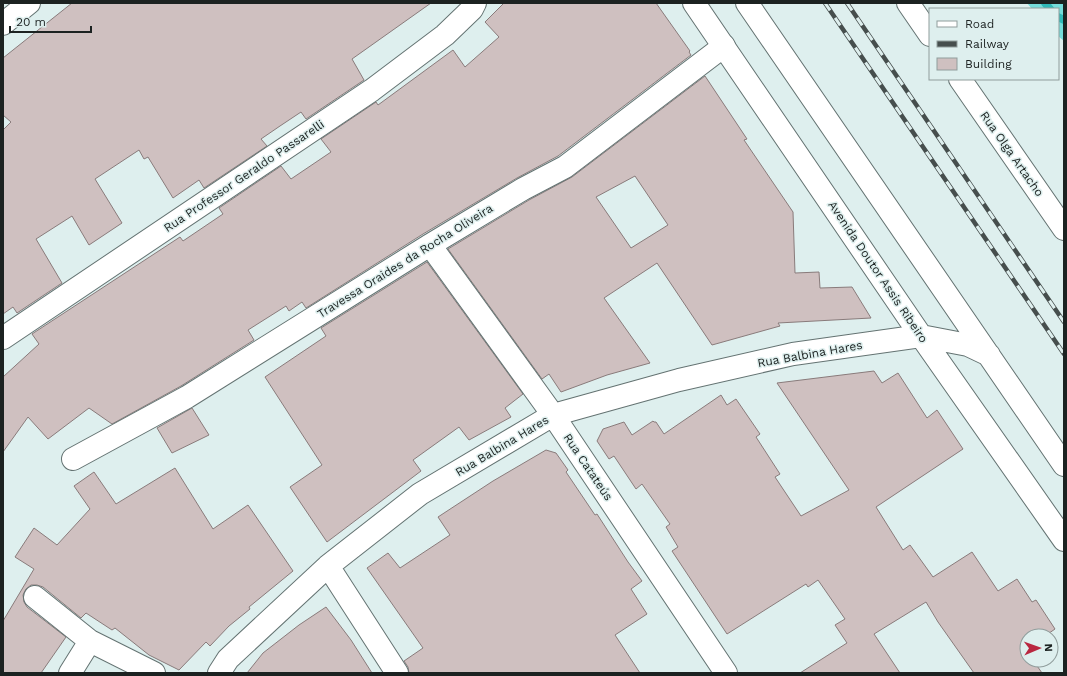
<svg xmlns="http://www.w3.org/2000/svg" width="1067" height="676" viewBox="0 0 1067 676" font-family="'Work Sans',sans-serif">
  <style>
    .green { fill: #75dcda }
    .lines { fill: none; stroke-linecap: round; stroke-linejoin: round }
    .stream { stroke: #30b8b7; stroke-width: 8 }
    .building { fill: #cfc0c0; stroke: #897b7b; fill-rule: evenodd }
    .minor-casing { stroke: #647372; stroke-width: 24 }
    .primary-casing { stroke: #647372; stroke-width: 24 }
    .minor { stroke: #fff; stroke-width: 22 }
    .primary { stroke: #fff; stroke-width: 22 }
    .rail-casing { stroke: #464e4d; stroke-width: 4.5 }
    .rail { stroke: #deefee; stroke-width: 3; stroke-dasharray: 9; stroke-linecap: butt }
    .labels { text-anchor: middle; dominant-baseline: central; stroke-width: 3; stroke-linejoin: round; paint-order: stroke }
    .street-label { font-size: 12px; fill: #1c2221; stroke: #deefee }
  </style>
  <rect width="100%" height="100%" fill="#deefee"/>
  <path class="green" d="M 1027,3 L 1064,3 L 1064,41 L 1058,36 L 1058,9 L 1032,9 Z"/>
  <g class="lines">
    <path class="stream" d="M 1045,3 L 1050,9
      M 1058,17 L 1064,20"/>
  </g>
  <path class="building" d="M 72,3 L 431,3 L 352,59 L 364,80 L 306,119 L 301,112 L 280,126 L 261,139 L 267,146 L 204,188 L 199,180 L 173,198 L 148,157 L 144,159 L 139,150 L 95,179 L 122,223 L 89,245 L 72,216 L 36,239 L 62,283 L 17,313 L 13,307 L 3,314 L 3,130 L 11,122 L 3,115 L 3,58 Z
    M 504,3 L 656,3 L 690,51 L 689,52 L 691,55 L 558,156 L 517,178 L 423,234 L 306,308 L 302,302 L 289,311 L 286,306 L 248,330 L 254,340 L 181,386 L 112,424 L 89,408 L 48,439 L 28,417 L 3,452 L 3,377 L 39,344 L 32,334 L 180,237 L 183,241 L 223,214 L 219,208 L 281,166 L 291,179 L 331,152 L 321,139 L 376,102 L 378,105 L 453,50 L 465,67 L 499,37 L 485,22 Z
    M 705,76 L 747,139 L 744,140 L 793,212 L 795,273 L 819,272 L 820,288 L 852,287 L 871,318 L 778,323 L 780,326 L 712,345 L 657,263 L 604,298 L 650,363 L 607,375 L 561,392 L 549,374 L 542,379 L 448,249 L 529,200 L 572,177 ZM 635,176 L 668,225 L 631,248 L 596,197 Z
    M 427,262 L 523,394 L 505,408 L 511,417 L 469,440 L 459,427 L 413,460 L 421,471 L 327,542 L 290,487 L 322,465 L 265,377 L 326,336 L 321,328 Z
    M 874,371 L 882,383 L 898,373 L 927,418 L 937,410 L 963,449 L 876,507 L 903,550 L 910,545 L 933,577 L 972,552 L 998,591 L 1017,579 L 1032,602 L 1036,600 L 1055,629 L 1045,636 L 1027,636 L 1027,648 L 1026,649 L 1027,660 L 1033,660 L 1042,673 L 974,673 L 938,622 L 926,602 L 874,634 L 900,673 L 800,673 L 847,643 L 835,625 L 845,619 L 818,580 L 808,587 L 806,584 L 727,634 L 672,551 L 678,547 L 666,527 L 670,524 L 642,484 L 636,489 L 614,456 L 609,459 L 597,441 L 603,429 L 624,422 L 632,435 L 653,421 L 654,422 L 656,422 L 664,434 L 721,395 L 727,405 L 736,399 L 760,434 L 756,437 L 780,474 L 775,477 L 801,516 L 849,490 L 777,383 Z
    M 192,408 L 209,435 L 172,453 L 157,428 Z
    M 546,450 L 556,453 L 568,470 L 566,472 L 595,515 L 597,514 L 628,562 L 642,581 L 631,589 L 647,614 L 615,635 L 640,673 L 409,673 L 408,667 L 404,661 L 423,648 L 367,568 L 388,553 L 400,568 L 450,535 L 438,517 L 493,481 Z
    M 175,468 L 213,529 L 248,505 L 293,571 L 249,607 L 250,609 L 229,626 L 210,646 L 206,642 L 179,670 L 149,655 L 115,628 L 112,630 L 86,613 L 81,618 L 43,587 L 37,585 L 31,585 L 26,589 L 23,595 L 24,602 L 27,607 L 66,637 L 41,673 L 3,673 L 3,621 L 34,569 L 15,557 L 34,528 L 57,545 L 90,509 L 74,486 L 94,472 L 116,504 Z
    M 326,607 L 351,640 L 372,673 L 247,673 L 263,653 L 299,625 Z"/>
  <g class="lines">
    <g class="minor-casing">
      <path id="minor" d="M 908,3 L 930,35
        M 3,24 L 29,3
        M 960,79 L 1064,229
        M 430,245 L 553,415 L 726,673
        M 3,338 L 372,90 L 445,35 L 472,9 L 475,3
        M 73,459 L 187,397 L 430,245 L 523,189 L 565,167 L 724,46
        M 328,566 L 397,673
        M 35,597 L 90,641 L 154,673
        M 70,673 L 90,641
        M 219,673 L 228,659 L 328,566 L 420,494 L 553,415 L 679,380 L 793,354 L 921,336"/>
    </g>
    <g class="primary-casing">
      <path id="primary" d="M 694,3 L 921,336 L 1064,540
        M 747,3 L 1064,465
        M 921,336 L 968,345 L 989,355"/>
    </g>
    <use href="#minor" class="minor"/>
    <use href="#primary" class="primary"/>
    <g class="rail-casing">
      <path id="rail" d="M 825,3 L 1064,354
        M 847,3 L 1064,322"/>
    </g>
    <use href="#rail" class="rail"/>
  </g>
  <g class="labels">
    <g class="street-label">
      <text transform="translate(1012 154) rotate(55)">Rua Olga Artacho</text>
      <text transform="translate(244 176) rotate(-34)">Rua Professor Geraldo Passarelli</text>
      <text transform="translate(405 261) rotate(-32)">Travessa Oraides da Rocha Oliveira</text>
      <text transform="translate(878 272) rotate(56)">Avenida Doutor Assis Ribeiro</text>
      <text transform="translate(810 354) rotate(-10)">Rua Balbina Hares</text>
      <text transform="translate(502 446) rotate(-31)">Rua Balbina Hares</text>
      <text transform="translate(588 467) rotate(56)">Rua Catateús</text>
    </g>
  </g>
  <rect width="1067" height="676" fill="none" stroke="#1c2221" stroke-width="8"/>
  <rect x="929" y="8" width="130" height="72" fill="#deefee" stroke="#909d9c"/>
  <rect x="937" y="21" width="20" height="6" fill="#ffffff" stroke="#909d9c"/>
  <text x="965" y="28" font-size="12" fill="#1c2221">Road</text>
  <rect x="937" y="41" width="20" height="6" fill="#464e4d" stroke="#909d9c"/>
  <text x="965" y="48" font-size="12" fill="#1c2221">Railway</text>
  <rect x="937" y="58" width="20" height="12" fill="#cfc0c0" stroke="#909d9c"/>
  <text x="965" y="68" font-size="12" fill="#1c2221">Building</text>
  <g transform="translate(1039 648) rotate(88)"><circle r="19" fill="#deefee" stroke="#909d9c"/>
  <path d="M0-3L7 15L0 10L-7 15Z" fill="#b92740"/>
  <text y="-6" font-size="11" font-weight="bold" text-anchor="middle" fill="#1c2221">N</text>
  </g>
  <path d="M10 26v6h81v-6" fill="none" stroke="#1c2221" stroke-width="2"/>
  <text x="16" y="26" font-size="12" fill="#1c2221" stroke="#deefee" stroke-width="3" paint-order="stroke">20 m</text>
</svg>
